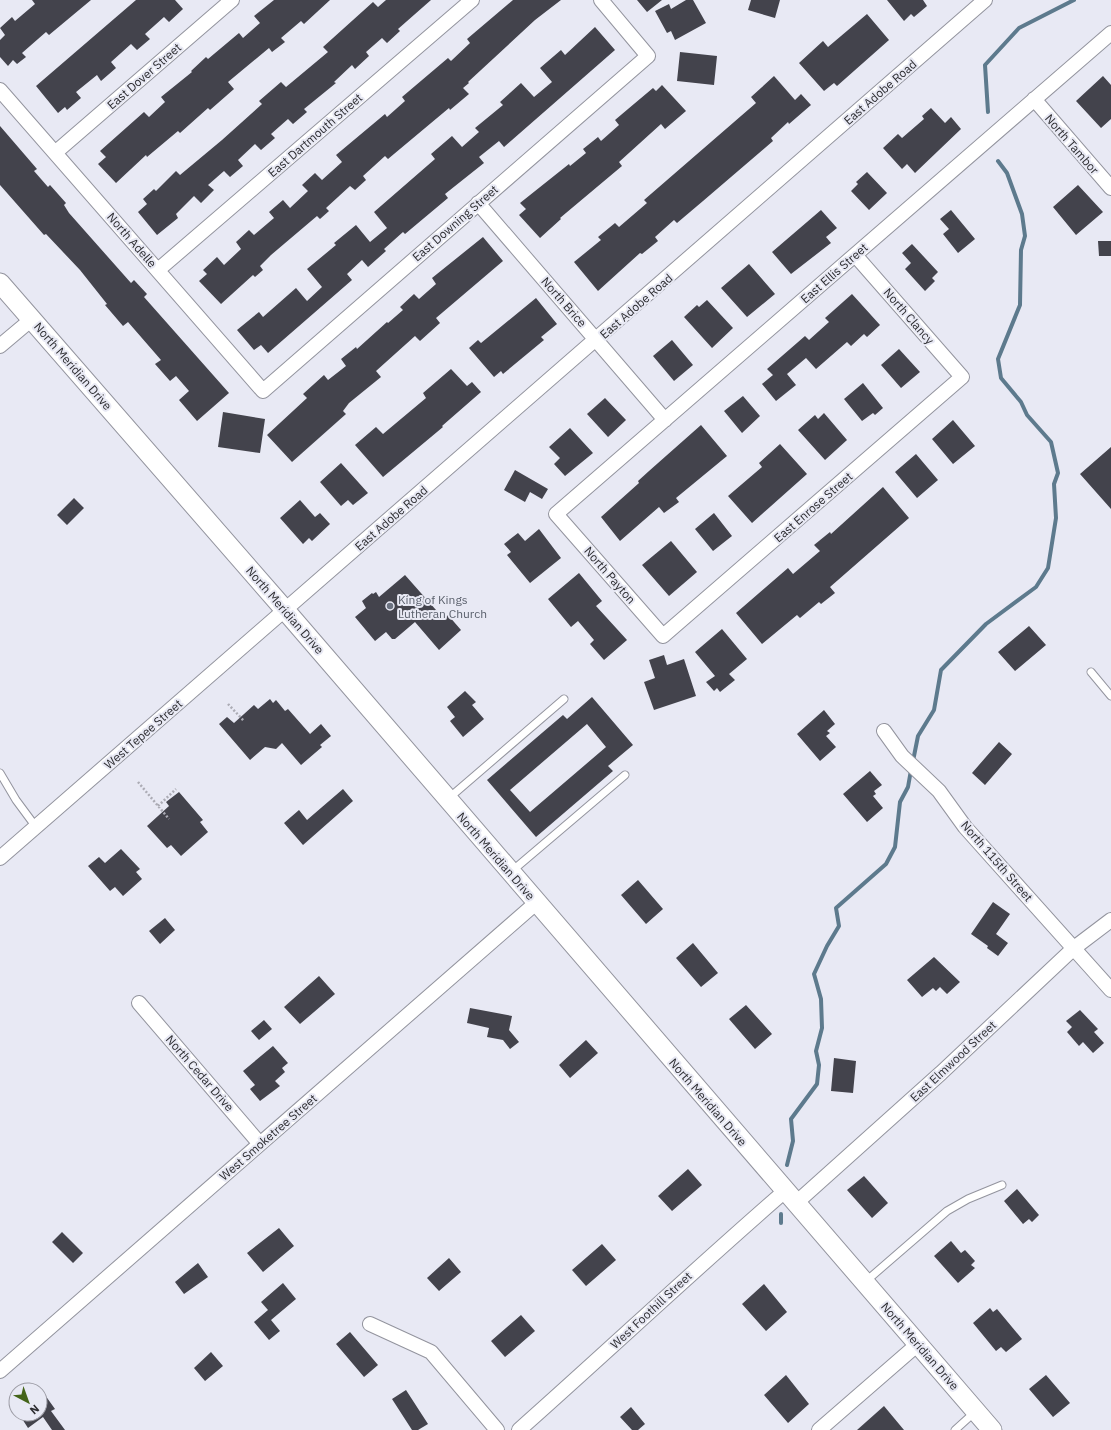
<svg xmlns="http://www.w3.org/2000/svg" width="1111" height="1430" viewBox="0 0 1111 1430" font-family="'IBM Plex Sans',sans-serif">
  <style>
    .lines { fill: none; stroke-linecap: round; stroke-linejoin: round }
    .stream { stroke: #5d7a8d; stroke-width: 4 }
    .building { fill: #43434c; fill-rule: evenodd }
    .lane-casing { stroke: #93949e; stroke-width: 9 }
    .street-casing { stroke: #93949e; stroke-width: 16 }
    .secondary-casing { stroke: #93949e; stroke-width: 21 }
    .path { stroke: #acacb5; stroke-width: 2.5; stroke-dasharray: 2 2; stroke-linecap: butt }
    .lane { stroke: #fff; stroke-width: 7 }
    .street { stroke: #fff; stroke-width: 14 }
    .secondary { stroke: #fff; stroke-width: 19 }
    .worship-dot { fill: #6b7280; stroke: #e8e9f4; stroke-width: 1.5 }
    .labels { text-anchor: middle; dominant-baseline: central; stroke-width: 4; stroke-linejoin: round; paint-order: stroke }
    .street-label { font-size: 12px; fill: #2c2c30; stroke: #e8e9f4 }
    .worship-label { font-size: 12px; fill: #5b616d; stroke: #e8e9f4; text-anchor: start }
  </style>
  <rect width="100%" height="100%" fill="#e8e9f4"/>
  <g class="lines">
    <path class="stream" d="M 988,112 L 985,65 L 1019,28 L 1074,0
      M 913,761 L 918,736 L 934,710 L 941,670 L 986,624 L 1036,587 L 1048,568 L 1056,518 L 1054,484 L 1058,473 L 1051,442 L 1027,415 L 1021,402 L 1001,378 L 998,359 L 1020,305 L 1021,250 L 1025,236 L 1022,214 L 1007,173 L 998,161
      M 787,1165 L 793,1141 L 791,1119 L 817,1084 L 819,1065 L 816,1051 L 822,1028 L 821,999 L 814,974 L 827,946 L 839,926 L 836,908 L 886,864 L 895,847 L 900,802 L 908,787 L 911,770
      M 781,1214 L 781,1223"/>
  </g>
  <path class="building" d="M 32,0 L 91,0 L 49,35 L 46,32 L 22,53 L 26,57 L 17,64 L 13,60 L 8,66 L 0,57 L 0,40 L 5,35 L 0,28 L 12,17 L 15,21 L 35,4 Z
    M 136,0 L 175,0 L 183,9 L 169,22 L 164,17 L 145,34 L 150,39 L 137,50 L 131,44 L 111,62 L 116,68 L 101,81 L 97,75 L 76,92 L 81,98 L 67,110 L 65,107 L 58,113 L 36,86 Z
    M 274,0 L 330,0 L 304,24 L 301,21 L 281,38 L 285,42 L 272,52 L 269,48 L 228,82 L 234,89 L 210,110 L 208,108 L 180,133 L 178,131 L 147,157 L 146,155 L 116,183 L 98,164 L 106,157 L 100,151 L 144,112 L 149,117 L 165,102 L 161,97 L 192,72 L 191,71 L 206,57 L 208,59 L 239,33 L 243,38 L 260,23 L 254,16 Z
    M 386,0 L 431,0 L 398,29 L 400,31 L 387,43 L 382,38 L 366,52 L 369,56 L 355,69 L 352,65 L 334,82 L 336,83 L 304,109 L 307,112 L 293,124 L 288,119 L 271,134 L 275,138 L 261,150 L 255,144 L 238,160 L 243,166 L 230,177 L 224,171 L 208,185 L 214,190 L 201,203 L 194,196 L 176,214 L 178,218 L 157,235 L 138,212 L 147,204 L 143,199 L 154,189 L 156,191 L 176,171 L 180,175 L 222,140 L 262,104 L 259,101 L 281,82 L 286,87 L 328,52 L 323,47 L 373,2 L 378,7 Z
    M 513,0 L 561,0 L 535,20 L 468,82 L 469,83 L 463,88 L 469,94 L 450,110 L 449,108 L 388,159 L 385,156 L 363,176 L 366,180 L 355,190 L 350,186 L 326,208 L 329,211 L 320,219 L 317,216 L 271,255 L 260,266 L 263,270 L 255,277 L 253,275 L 221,304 L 199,281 L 207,274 L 203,270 L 217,257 L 224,265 L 241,249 L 236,242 L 249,230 L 254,235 L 274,218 L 269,212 L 283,200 L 290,208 L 308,191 L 302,185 L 315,173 L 322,180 L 342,162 L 336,155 L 385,114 L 387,117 L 405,101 L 402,97 L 448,58 L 451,61 L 470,43 L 467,39 Z
    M 637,0 L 662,0 L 647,12 Z
    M 686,0 L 693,0 L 706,23 L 675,40 L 671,31 L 667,33 L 655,11 L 669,4 L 671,9 Z
    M 751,0 L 780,0 L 775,18 L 748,10 Z
    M 887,0 L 923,0 L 927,6 L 914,17 L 911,14 L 904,21 Z
    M 867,14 L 889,40 L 837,86 L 834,83 L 824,91 L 799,63 L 823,41 L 828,47 Z
    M 595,27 L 615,50 L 504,147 L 499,141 L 479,157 L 484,163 L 445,194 L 448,198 L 405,234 L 403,232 L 384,249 L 386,251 L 368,267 L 362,260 L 347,274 L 352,280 L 268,353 L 261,345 L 254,350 L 237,330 L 259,312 L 263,317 L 296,288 L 307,301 L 322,287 L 307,269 L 336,245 L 334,243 L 356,225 L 370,242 L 387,228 L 374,212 L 435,159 L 431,154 L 452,136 L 462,147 L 479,132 L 475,128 L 503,105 L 500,102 L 521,83 L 534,97 L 552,82 L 540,68 L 561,50 L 565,55 Z
    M 680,52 L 717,56 L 714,85 L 677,81 Z
    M 774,76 L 795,100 L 801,94 L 811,105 L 789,124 L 788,122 L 771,138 L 773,141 L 703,201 L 677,223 L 674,220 L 655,237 L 658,241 L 642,254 L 640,253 L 598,291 L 574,262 L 601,240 L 598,237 L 615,223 L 619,227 L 647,203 L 644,200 L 756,103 L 751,97 Z
    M 1103,76 L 1111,85 L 1111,119 L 1101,128 L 1076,101 Z
    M 662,85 L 686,111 L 665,129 L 661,124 L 619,162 L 622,166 L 560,218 L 561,219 L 540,238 L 519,215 L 526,209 L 520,203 L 569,164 L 570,166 L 586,153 L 583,149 L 598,137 L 601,141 L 619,125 L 615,120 L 628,109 L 653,88 L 656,91 Z
    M 931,108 L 945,123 L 951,117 L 961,129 L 915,173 L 907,164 L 902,169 L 883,148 L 898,134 L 902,138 L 924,119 L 922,116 Z
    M 0,126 L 37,169 L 34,171 L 48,187 L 50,185 L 66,203 L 64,205 L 69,213 L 131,283 L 134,280 L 147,294 L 144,297 L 229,393 L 197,421 L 179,400 L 189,391 L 176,376 L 170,381 L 155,364 L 161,360 L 128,322 L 123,326 L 105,305 L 107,304 L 80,270 L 46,234 L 44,235 L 0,185 Z
    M 867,172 L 887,193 L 869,210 L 851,191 L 858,184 L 856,182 Z
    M 1078,185 L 1103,212 L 1076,235 L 1053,207 Z
    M 821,210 L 837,228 L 826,237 L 831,243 L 791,274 L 772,252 Z
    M 951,210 L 975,239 L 958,253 L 943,234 L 949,229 L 940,219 Z
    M 483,237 L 503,261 L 436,318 L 440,323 L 420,341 L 415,336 L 376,371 L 381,377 L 349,403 L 343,411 L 346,414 L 292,462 L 267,435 L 307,398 L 303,394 L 324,375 L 328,380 L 346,366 L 341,359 L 356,347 L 357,349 L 387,322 L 388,323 L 403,310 L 400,307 L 414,294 L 419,299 L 436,284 L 432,278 Z
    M 1098,241 L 1111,241 L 1111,256 L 1099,256 Z
    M 912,244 L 938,272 L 932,278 L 935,281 L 925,291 L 905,269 L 911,263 L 902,253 Z
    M 749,264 L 775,294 L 747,317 L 721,288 Z
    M 852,294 L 880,325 L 867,337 L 864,334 L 851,346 L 847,342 L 816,369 L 806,358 L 787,374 L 796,385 L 776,401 L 762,384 L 773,375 L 767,369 L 805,336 L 809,340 L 829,322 L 825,318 Z
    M 536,298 L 557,324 L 541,337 L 544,340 L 503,374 L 501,371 L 494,377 L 469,348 L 478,340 L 481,343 Z
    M 707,300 L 733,328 L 712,348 L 684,317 L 697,305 L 699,307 Z
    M 672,340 L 693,365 L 674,381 L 653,356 Z
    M 899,349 L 920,372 L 901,388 L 881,365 Z
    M 451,369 L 467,386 L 472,382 L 481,392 L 442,426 L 443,427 L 383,477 L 355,445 L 376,427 L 383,434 L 426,398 L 423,393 Z
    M 863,383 L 883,408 L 875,415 L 873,413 L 862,421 L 844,399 Z
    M 743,396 L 760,416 L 742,433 L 724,411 Z
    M 605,398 L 626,420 L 608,437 L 587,414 Z
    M 223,412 L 265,419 L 260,453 L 218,447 Z
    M 824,413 L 847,440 L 825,460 L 798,430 L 815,415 L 818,419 Z
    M 953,420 L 975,446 L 953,464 L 932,439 Z
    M 701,425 L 727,456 L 676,498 L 679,502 L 664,513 L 659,507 L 620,541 L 601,517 L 639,483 L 638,481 L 649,471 Z
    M 570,428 L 593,453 L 565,476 L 554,464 L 560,458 L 549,447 Z
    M 780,444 L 807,474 L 752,523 L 728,496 L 762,467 L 759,463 Z
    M 1111,447 L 1111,509 L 1080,474 Z
    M 916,454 L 938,480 L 917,498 L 895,472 Z
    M 341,463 L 368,493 L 353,505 L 348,500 L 341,506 L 320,482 Z
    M 515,470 L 548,489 L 542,499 L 530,492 L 525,502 L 504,490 Z
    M 883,487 L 909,518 L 830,587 L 835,593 L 821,604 L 819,602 L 800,618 L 797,615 L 762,644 L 736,613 L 788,568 L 793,574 L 820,551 L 814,545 L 830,532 L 831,534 Z
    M 74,498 L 84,508 L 67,525 L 57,515 Z
    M 300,500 L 315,517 L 320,513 L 330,524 L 312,541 L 309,538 L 303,544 L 280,518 Z
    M 714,513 L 732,536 L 713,551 L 695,529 Z
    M 539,529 L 561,558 L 530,583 L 507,555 L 511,552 L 504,544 L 518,533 L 525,541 Z
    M 671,541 L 697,572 L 669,596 L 642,565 Z
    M 579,573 L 602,601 L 596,606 L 627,640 L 604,660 L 590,644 L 594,640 L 578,621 L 571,627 L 548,599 Z
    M 405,575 L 444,619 L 448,615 L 461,630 L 439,650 L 415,622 L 395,639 L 392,639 L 386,632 L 375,641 L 355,617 L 366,608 L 362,601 L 372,593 L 373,594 L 376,592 L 379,597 Z
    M 1029,626 L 1046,645 L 1015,671 L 998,652 Z
    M 722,629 L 747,659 L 729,674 L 735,680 L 720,692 L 717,688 L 714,691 L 706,682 L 715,676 L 695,652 Z
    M 664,655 L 667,665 L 684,659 L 696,696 L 654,710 L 644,682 L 655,678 L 649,660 Z
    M 465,691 L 476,702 L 472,705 L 484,719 L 463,737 L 450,721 L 455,717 L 447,707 Z
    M 592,697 L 633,745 L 608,766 L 613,771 L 536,837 L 487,780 L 563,715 L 567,719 ZM 587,724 L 606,747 L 530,812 L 510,790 Z
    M 270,699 L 273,703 L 276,700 L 285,711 L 288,709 L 310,734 L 321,724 L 331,736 L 320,745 L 322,747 L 301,765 L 282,743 L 276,749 L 265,747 L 250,760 L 219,724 L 227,717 L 234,723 L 254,705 L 258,709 Z
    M 824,710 L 835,724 L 827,731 L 830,733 L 826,736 L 836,747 L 820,761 L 797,734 Z
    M 999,742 L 1012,754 L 985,785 L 972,773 Z
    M 870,771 L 882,785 L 874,791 L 876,794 L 873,796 L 883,808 L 867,822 L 843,794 Z
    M 343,789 L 353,801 L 303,845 L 284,823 L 299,810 L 307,820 Z
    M 179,792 L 203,820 L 200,822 L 208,832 L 181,856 L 171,845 L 167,848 L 147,826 L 169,806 L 166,802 Z
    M 121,849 L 140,869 L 136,872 L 142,879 L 123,896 L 115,887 L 110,891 L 88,866 L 99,857 L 105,863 Z
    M 638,880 L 663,909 L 646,924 L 621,895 Z
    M 993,902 L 1010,914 L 996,934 L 1008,943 L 998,956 L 987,948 L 988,946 L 971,934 Z
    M 165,918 L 175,930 L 160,944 L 149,931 Z
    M 693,943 L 718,973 L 701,987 L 676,958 Z
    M 934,957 L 960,982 L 947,994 L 940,987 L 936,991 L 933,988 L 922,997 L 907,980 Z
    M 319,976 L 335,994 L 300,1024 L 284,1007 Z
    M 746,1005 L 772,1034 L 755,1049 L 729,1019 Z
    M 470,1008 L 512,1016 L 509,1030 L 519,1042 L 510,1049 L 503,1040 L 487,1037 L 489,1028 L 467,1023 Z
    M 1080,1010 L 1098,1029 L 1094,1032 L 1104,1043 L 1093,1053 L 1083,1042 L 1079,1046 L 1067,1032 L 1072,1027 L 1066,1021 Z
    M 264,1020 L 272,1029 L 259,1040 L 251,1031 Z
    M 586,1040 L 598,1053 L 570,1078 L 559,1065 Z
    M 273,1046 L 288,1063 L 282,1068 L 285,1072 L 275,1081 L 280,1086 L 260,1101 L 250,1089 L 255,1085 L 243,1071 Z
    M 834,1058 L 856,1061 L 853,1093 L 831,1091 Z
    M 688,1169 L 702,1185 L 672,1211 L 658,1196 Z
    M 864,1176 L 888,1203 L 872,1218 L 847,1190 Z
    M 1017,1189 L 1039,1215 L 1032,1222 L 1029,1219 L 1023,1224 L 1004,1201 Z
    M 279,1228 L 294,1246 L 263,1272 L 247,1253 Z
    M 62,1232 L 83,1253 L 73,1263 L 52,1242 Z
    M 951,1241 L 961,1253 L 965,1250 L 975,1261 L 971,1265 L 975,1268 L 958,1283 L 934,1256 Z
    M 602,1244 L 616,1260 L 586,1286 L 572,1270 Z
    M 449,1258 L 461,1272 L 439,1291 L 427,1278 Z
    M 198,1263 L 208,1277 L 184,1294 L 175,1282 Z
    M 283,1283 L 296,1299 L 271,1320 L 280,1331 L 269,1340 L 254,1322 L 268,1310 L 261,1302 Z
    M 764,1284 L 787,1312 L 766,1331 L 742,1304 Z
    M 990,1308 L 993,1312 L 997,1309 L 1022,1339 L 1006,1352 L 1001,1347 L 996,1351 L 973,1323 Z
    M 521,1315 L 535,1331 L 505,1357 L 491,1341 Z
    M 350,1332 L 378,1365 L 364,1377 L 336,1344 Z
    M 211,1352 L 223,1366 L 205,1381 L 194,1368 Z
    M 786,1375 L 809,1404 L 788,1423 L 764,1395 Z
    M 1046,1375 L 1070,1403 L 1053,1417 L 1029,1389 Z
    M 40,1388 L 55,1409 L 51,1411 L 65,1430 L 52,1430 L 43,1417 L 28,1428 L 19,1414 L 40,1414 Z
    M 406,1390 L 428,1424 L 418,1430 L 412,1430 L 392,1399 Z
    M 884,1406 L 904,1430 L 857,1430 Z
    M 631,1407 L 645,1424 L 638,1430 L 632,1430 L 620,1417 Z"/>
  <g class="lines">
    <g class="lane-casing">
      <path id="lane" d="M 1091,672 L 1111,696
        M 0,773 L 16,800 L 36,827
        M 449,798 L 564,699
        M 512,871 L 625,775
        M 865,1282 L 947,1211 L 968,1199 L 1002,1185
        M 955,1430 L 976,1411"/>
    </g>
    <g class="street-casing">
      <path id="street" d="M 0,90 L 263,391 L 648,56 L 601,0
        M 1034,99 L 1111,188
        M 56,152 L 232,0
        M 478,203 L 665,420
        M 855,255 L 962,377 L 663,636 L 556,514 L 1111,33
        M 158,270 L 472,0
        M 0,346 L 32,319
        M 884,731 L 902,756 L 939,791 L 965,827 L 1111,990
        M 0,858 L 985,0
        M 139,1003 L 260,1144
        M 796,1203 L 941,1073 L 1074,948 L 1111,920
        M 370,1324 L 431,1352 L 497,1430
        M 0,1371 L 536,903
        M 519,1430 C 608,1351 695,1269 785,1191
        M 819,1430 L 918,1344"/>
    </g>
    <g class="secondary-casing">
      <path id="secondary" d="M 0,283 L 285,610 L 992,1430"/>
    </g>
    <path class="path" d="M 228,704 L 244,721
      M 138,782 L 169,819
      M 158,806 L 176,789"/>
    <use href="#lane" class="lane"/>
    <use href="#street" class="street"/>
    <use href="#secondary" class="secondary"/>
  </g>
  <circle class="worship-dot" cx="390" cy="606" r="4"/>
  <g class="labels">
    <g class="street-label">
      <text transform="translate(144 76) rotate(-41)">East Dover Street</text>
      <text transform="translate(880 92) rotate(-41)">East Adobe Road</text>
      <text transform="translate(315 135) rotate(-41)">East Dartmouth Street</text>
      <text transform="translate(1072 144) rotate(49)">North Tambor</text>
      <text transform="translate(455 223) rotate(-41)">East Downing Street</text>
      <text transform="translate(132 240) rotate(49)">North Adelle</text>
      <text transform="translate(834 273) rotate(-41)">East Ellis Street</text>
      <text transform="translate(564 302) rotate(49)">North Brice</text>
      <text transform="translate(636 306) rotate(-41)">East Adobe Road</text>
      <text transform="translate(909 316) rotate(49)">North Clancy</text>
      <text transform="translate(73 366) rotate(49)">North Meridian Drive</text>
      <text transform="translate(813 507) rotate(-41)">East Enrose Street</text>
      <text transform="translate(391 518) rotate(-41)">East Adobe Road</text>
      <text transform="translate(610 575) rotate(49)">North Payton</text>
      <text transform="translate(285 610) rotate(49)">North Meridian Drive</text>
      <text transform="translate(143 734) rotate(-41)">West Tepee Street</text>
      <text transform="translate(496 856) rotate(49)">North Meridian Drive</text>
      <text transform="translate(997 861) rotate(49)">North 115th Street</text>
      <text transform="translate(953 1061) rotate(-43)">East Elmwood Street</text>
      <text transform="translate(200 1073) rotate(49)">North Cedar Drive</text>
      <text transform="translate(708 1102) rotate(49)">North Meridian Drive</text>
      <text transform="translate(268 1137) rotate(-41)">West Smoketree Street</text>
      <text transform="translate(651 1310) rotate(-43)">West Foothill Street</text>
      <text transform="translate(920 1346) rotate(49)">North Meridian Drive</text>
    </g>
    <g class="worship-label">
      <text x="398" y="599">King of Kings<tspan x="398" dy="14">Lutheran Church</tspan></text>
    </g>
  </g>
  <g transform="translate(28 1402) rotate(139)"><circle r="19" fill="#e8e9f4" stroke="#9d9da6"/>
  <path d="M0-3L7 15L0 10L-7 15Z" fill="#446419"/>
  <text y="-6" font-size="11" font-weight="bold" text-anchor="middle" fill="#2c2c30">N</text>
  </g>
</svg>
